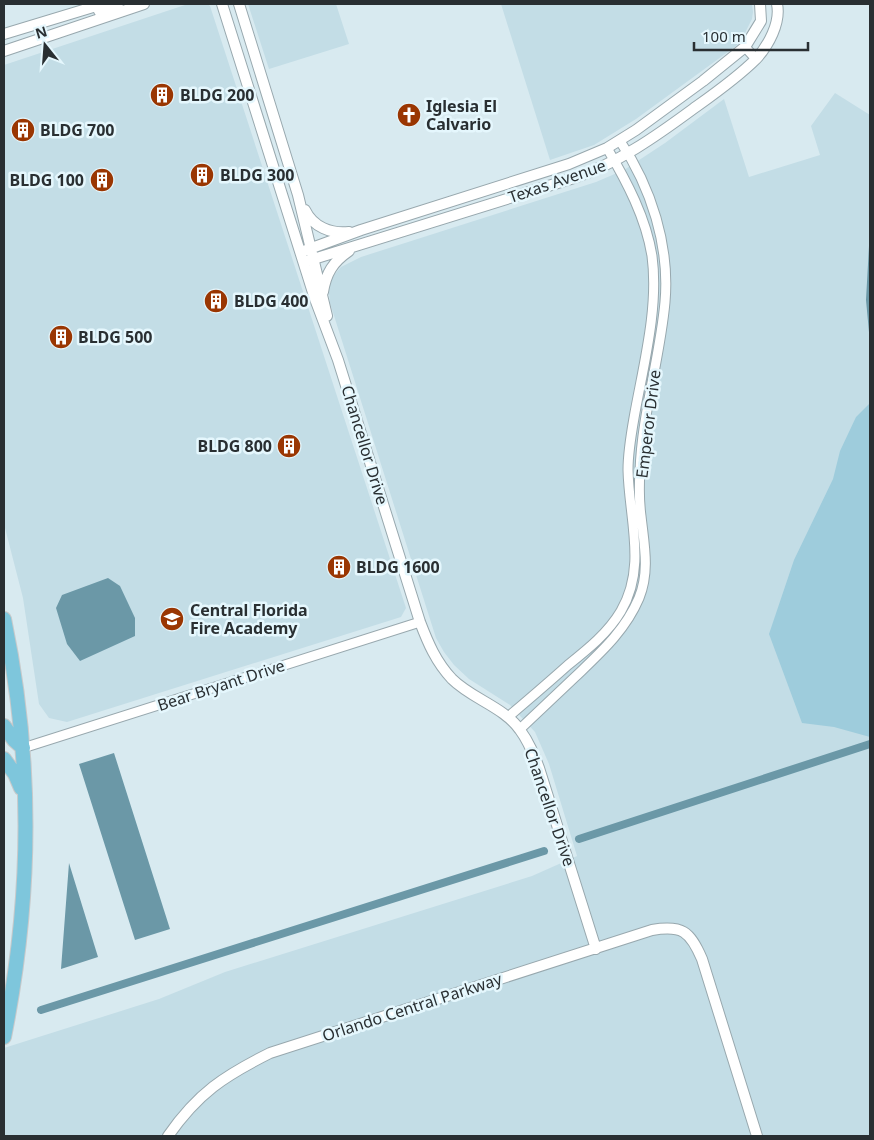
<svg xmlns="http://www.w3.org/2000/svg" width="874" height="1140" viewBox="0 0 874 1140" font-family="'Noto Sans',sans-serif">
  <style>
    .built { fill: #c3dde6 }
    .green { fill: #9eccdc }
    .water { fill: #6b98a7 }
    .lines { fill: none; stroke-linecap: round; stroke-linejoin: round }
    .canal { stroke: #6b98a7; stroke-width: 8 }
    .minor-casing { stroke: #98a8ae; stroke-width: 11 }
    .tertiary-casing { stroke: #98a8ae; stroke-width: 12 }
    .trunk-casing { stroke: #c7c9ca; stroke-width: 16 }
    .minor { stroke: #fff; stroke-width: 9 }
    .tertiary { stroke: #fff; stroke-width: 10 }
    .trunk { stroke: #7ec6dc; stroke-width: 14 }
    .labels { text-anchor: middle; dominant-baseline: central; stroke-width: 5; stroke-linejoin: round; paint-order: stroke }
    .poi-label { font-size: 16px; font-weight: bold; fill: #292f32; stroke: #e5f7fd; text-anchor: start }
    .street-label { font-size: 16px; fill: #292f32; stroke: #e5f7fd }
  </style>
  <rect width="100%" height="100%" fill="#d8eaf0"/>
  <path class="built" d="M 188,4 L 208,4 L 210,6 L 406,608 L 401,617 L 67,722 L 49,718 L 39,704 L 23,598 L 4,524 L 4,65 Z
    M 248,4 L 336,4 L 349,44 L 269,69 Z
    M 501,4 L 752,4 L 753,12 L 752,19 L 743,37 L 736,46 L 636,119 L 594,145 L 550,160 Z
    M 835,93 L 870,115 L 870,1136 L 4,1136 L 4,1048 L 159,999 L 225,972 L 532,876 L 577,856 L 549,764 L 535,732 L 510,705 L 469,679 L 454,665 L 444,652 L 436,638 L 330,303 L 329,293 L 330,283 L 334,275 L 341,267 L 361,257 L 596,182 L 624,170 L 665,143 L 724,99 L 749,177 L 820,155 L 811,126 Z"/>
  <path class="green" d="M 870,403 L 870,737 L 834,727 L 802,723 L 769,634 L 794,560 L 833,479 L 840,451 L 856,417 Z"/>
  <path class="water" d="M 870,228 L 870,343 L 866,300 Z
    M 108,578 L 120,586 L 135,618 L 135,636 L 80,661 L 67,644 L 56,608 L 62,595 Z
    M 114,753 L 170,929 L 135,940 L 79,764 Z
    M 69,863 L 98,957 L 61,969 Z"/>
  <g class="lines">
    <path class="canal" d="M 579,839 L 870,744
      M 41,1010 L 544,851"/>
    <g class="minor-casing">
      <path id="minor" d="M 745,47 L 756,59
        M 508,717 C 528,700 548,683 568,665 C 588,649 608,633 621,611 C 647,567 629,518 628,470 C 628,452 631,435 634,418 C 643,367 659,308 652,256 C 646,218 627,182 607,148
        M 520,729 C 538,712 557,694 575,677 C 600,653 625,631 639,598 C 650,571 644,544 641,516 C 639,501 639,486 640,471 C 642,414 660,358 665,302 C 670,246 651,187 620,141
        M 23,748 L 420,622"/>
    </g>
    <g class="tertiary-casing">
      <path id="tertiary" d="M 222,4 L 315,299 L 338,360 L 420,622 C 428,643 436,662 452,679 C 472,699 504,707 520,730 C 529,742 534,755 539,768 L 596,949
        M 239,4 L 298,195 L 327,316
        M 99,11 L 118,4
        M 4,34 L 103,4
        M 4,51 L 144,4
        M 305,210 C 313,227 331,234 349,232
        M 301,252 L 361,230 L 569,164 L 607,148 L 636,130 L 703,81 L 745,47 L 761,21 L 760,4
        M 304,262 L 574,178 C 618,163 655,137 693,109 C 714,94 737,78 756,59 C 768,46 781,23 777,4
        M 323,292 C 326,273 333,262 349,251
        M 168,1136 C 198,1093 224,1076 270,1053 L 652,930 C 682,925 690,931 702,959 L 757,1136"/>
    </g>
    <g class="trunk-casing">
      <path id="trunk" d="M 4,619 C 33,757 32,898 4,1037
        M 4,726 L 14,740 L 23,748
        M 4,759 L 15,774 L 21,788"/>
    </g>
    <use href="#minor" class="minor"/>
    <use href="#tertiary" class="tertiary"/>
    <use href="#trunk" class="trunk"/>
  </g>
  <defs>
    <g id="building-disc" transform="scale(1.25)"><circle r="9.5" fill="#9a3602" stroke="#e5f7fd"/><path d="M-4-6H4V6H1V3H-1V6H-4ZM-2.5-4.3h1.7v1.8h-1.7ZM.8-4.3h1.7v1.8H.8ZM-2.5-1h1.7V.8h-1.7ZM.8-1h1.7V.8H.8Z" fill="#fff"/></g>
    <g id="church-disc" transform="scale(1.25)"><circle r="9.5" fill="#9a3602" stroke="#e5f7fd"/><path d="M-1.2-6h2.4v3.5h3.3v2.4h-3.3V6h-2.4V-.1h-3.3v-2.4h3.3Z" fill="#fff"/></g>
    <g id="school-disc" transform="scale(1.25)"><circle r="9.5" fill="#9a3602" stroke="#e5f7fd"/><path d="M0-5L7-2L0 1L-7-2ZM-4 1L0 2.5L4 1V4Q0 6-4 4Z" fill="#fff"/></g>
  </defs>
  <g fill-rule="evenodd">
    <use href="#building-disc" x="162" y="95"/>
    <use href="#church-disc" x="409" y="115"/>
    <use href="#building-disc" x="23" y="130"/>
    <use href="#building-disc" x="202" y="175"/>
    <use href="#building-disc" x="102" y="180"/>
    <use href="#building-disc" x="216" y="301"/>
    <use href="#building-disc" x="61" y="337"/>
    <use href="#building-disc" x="289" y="446"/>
    <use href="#building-disc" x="339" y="567"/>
    <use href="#school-disc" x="172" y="619"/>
  </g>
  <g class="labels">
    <g class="poi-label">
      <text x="180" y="95">BLDG 200</text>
      <text x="426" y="106">Iglesia El<tspan x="426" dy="18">Calvario</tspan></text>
      <text x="40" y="130">BLDG 700</text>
      <text x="220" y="175">BLDG 300</text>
      <text x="84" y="180" text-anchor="end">BLDG 100</text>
      <text x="234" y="301">BLDG 400</text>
      <text x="78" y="337">BLDG 500</text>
      <text x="272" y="446" text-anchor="end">BLDG 800</text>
      <text x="356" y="567">BLDG 1600</text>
      <text x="190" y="610">Central Florida<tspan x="190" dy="18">Fire Academy</tspan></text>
    </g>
    <g class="street-label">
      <text transform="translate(557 181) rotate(-19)">Texas Avenue</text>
      <text transform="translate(648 424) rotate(-83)">Emperor Drive</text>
      <text transform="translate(365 445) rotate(73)">Chancellor Drive</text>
      <text transform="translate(221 685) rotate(-18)">Bear Bryant Drive</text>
      <text transform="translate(550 807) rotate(71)">Chancellor Drive</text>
      <text transform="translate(412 1007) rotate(-18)">Orlando Central Parkway</text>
    </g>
  </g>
  <rect width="874" height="1140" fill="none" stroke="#292f32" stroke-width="10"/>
  <g transform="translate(45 45) rotate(343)" stroke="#e5f7fd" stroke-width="4" paint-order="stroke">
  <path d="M0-4L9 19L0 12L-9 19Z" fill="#292f32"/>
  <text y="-8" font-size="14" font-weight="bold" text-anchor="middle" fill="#292f32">N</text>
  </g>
  <path d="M694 42v8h114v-8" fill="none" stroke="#292f32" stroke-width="2.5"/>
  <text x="702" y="42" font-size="15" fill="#292f32" stroke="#e5f7fd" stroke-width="4" paint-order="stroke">100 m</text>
</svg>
